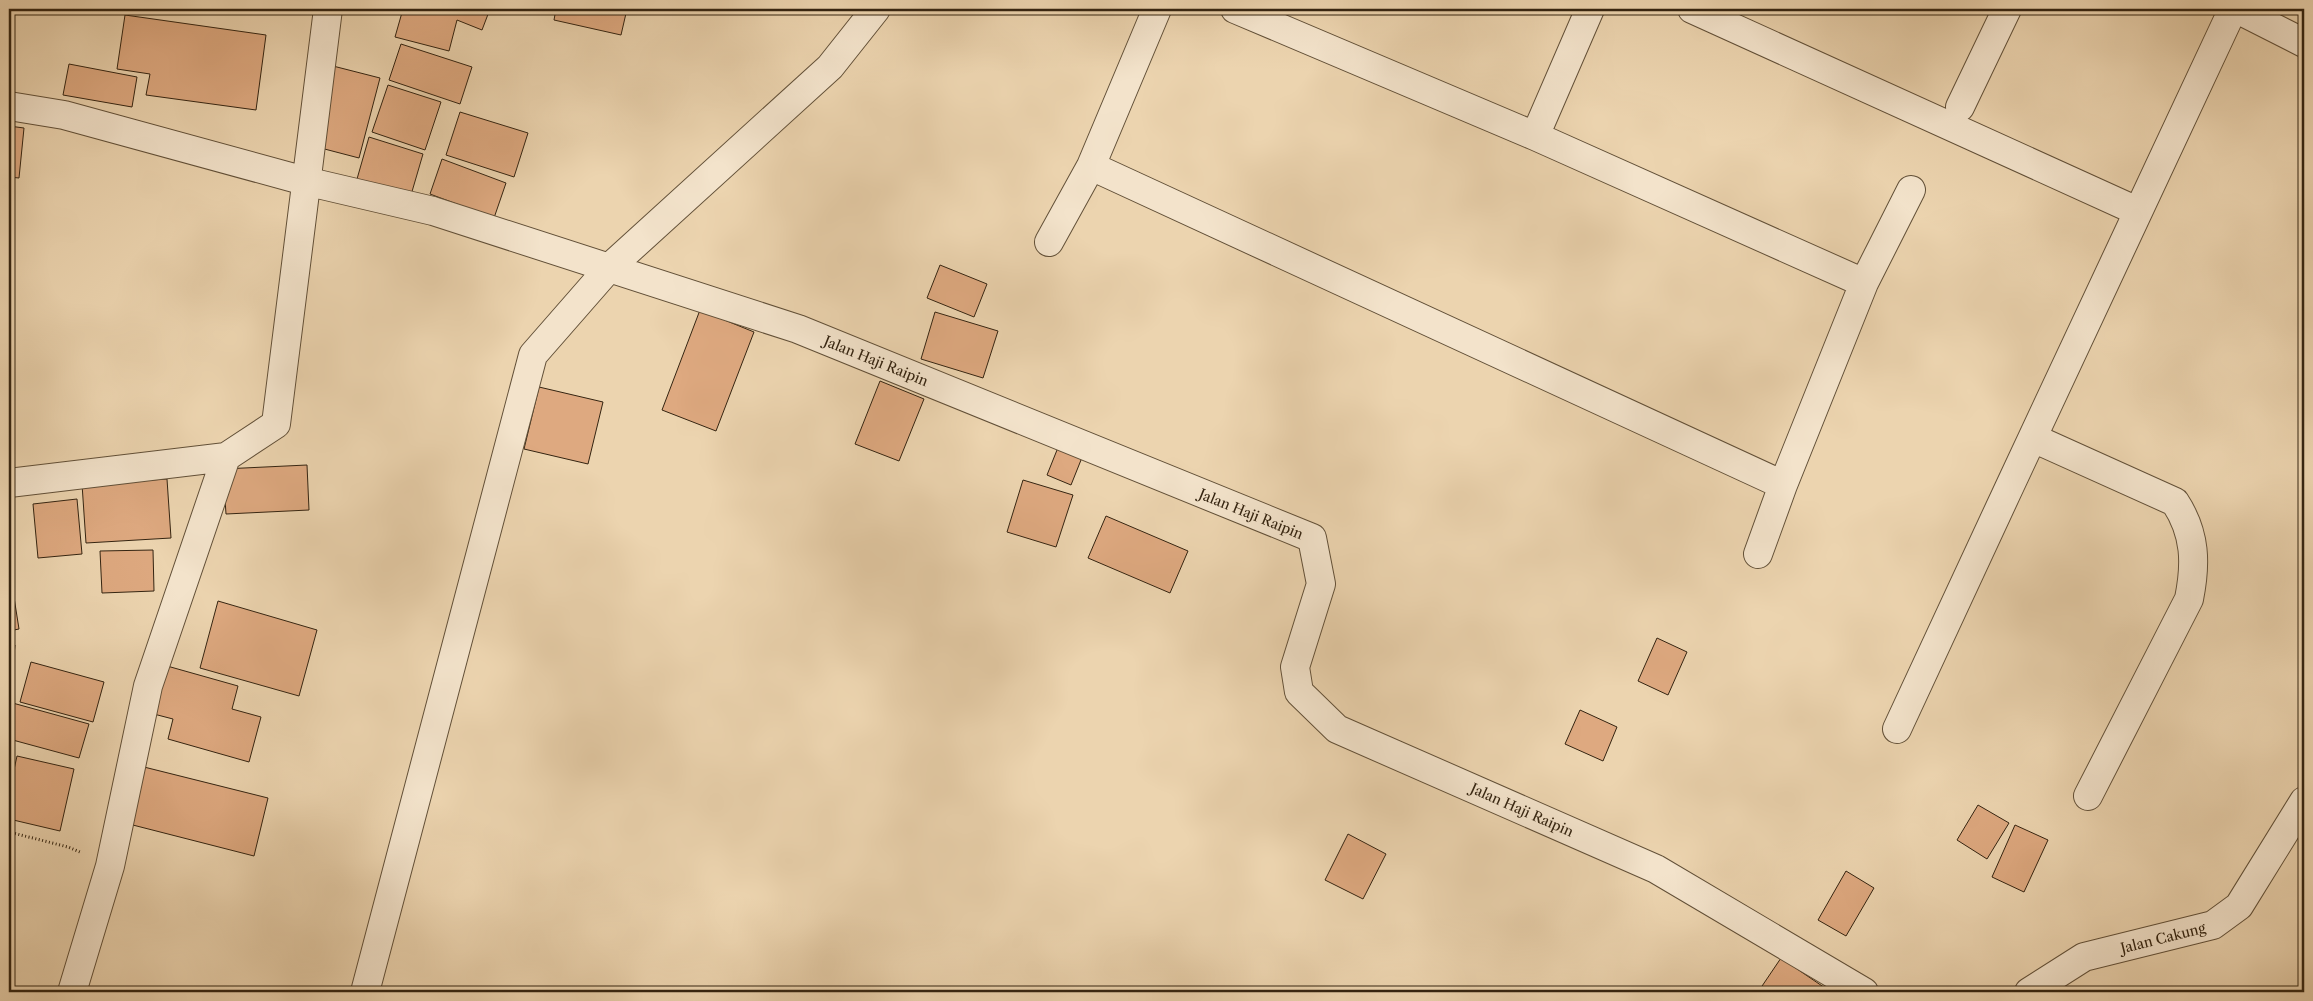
<svg xmlns="http://www.w3.org/2000/svg" width="2313" height="1001" viewBox="0 0 2313 1001" font-family="'Libre Caslon Text',serif">
  <style>
    .building { fill: #dea980; stroke: #342411 }
    .lines { fill: none; stroke-linecap: round; stroke-linejoin: round }
    .street-casing { stroke: #625038; stroke-width: 30 }
    .path { stroke: #342411; stroke-width: 3; stroke-dasharray: 1 2.5; stroke-linecap: butt }
    .street { stroke: #f3e3cb; stroke-width: 28 }
    .labels { text-anchor: middle; dominant-baseline: central; stroke-width: 4.5; stroke-linejoin: round; paint-order: stroke }
    .street-label { font-size: 14px; fill: #342411; stroke: #f3e3cb }
  </style>
  <rect width="100%" height="100%" fill="#ecd4af"/>
  <filter id="stains"><feTurbulence type="fractalNoise" baseFrequency=".004" numOctaves="4"/><feColorMatrix values="0 0 0 0 .2 0 0 0 0 .09 0 0 0 0 .02 0 0 0 .5 -.17"/></filter>
  <radialGradient id="worn" r=".72"><stop offset=".6" stop-color="#630" stop-opacity="0"/><stop offset="1" stop-color="#630" stop-opacity=".3"/></radialGradient>
  <path class="building" d="M 403,9 L 490,9 L 482,30 L 457,20 L 449,51 L 395,37 Z
    M 556,9 L 627,9 L 621,35 L 554,20 Z
    M 125,15 L 266,35 L 256,110 L 146,95 L 150,74 L 117,69 Z
    M 401,44 L 472,67 L 460,104 L 389,80 Z
    M 69,64 L 137,77 L 132,107 L 63,95 Z
    M 333,66 L 380,78 L 359,158 L 313,146 Z
    M 388,85 L 441,102 L 425,150 L 372,132 Z
    M 460,112 L 528,133 L 514,177 L 446,155 Z
    M 9,126 L 24,128 L 19,178 L 9,177 Z
    M 369,137 L 423,154 L 411,195 L 357,179 Z
    M 442,159 L 506,183 L 494,218 L 430,194 Z
    M 940,265 L 987,284 L 974,317 L 927,298 Z
    M 700,310 L 754,332 L 716,431 L 662,410 Z
    M 935,312 L 998,331 L 983,378 L 921,359 Z
    M 880,381 L 924,399 L 899,461 L 855,444 Z
    M 539,387 L 603,402 L 588,464 L 524,449 Z
    M 9,415 L 13,415 L 13,469 L 9,469 Z
    M 1061,440 L 1085,450 L 1071,485 L 1047,475 Z
    M 307,465 L 309,510 L 226,514 L 223,469 Z
    M 167,479 L 171,538 L 86,543 L 82,484 Z
    M 1023,480 L 1073,495 L 1056,547 L 1007,532 Z
    M 77,499 L 82,554 L 38,558 L 33,504 Z
    M 1106,516 L 1188,551 L 1170,593 L 1088,558 Z
    M 153,550 L 154,591 L 102,593 L 100,551 Z
    M 13,591 L 19,629 L 9,631 L 9,592 Z
    M 218,601 L 317,630 L 299,696 L 200,668 Z
    M 1657,638 L 1687,652 L 1668,695 L 1638,681 Z
    M 9,645 L 15,645 L 10,695 L 9,695 Z
    M 31,662 L 104,682 L 93,722 L 20,702 Z
    M 160,664 L 238,686 L 232,709 L 261,717 L 249,762 L 168,739 L 173,719 L 146,712 Z
    M 9,702 L 89,724 L 79,758 L 9,739 Z
    M 1580,710 L 1617,727 L 1603,761 L 1565,744 Z
    M 17,756 L 74,769 L 60,831 L 9,819 L 9,793 Z
    M 140,766 L 268,798 L 254,856 L 125,823 Z
    M 1978,805 L 2009,823 L 1987,859 L 1957,840 Z
    M 2015,825 L 2048,840 L 2024,892 L 1992,877 Z
    M 1348,834 L 1386,854 L 1363,899 L 1325,880 Z
    M 1846,871 L 1874,888 L 1846,936 L 1818,920 Z
    M 1781,958 L 1828,990 L 1826,992 L 1758,992 Z"/>
  <g class="lines">
    <g class="street-casing">
      <path id="street" d="M 1235,9 L 1535,136 L 1864,283
        M 1692,9 L 2137,211
        M 2237,9 L 2304,43
        M 9,106 L 64,115 L 305,181 L 433,211 L 798,329 L 1312,538 L 1321,584 L 1295,667 L 1299,692 L 1337,729 L 1656,869 L 1864,992
        M 1960,107 L 2007,9
        M 1535,136 L 1590,9
        M 1091,166 L 1783,485
        M 1049,242 L 1091,166 L 1157,9
        M 2033,438 L 2175,502 C 2196,534 2196,564 2189,599 L 2088,796
        M 9,483 L 226,457 L 276,424 L 328,9
        M 1758,554 L 1783,485 L 1864,283 L 1911,190
        M 1897,729 C 2009,489 2119,248 2233,9
        M 72,992 L 110,866 L 148,686 L 226,457
        M 365,992 L 533,355 L 609,268 L 830,67 L 876,9
        M 2029,992 L 2084,957 L 2213,925 L 2239,906 L 2304,801"/>
    </g>
    <path class="path" d="M 9,836 L 13,833 L 68,847 L 80,852"/>
    <use href="#street" class="street"/>
  </g>
  <g class="labels">
    <g class="street-label">
      <text transform="translate(876 361) rotate(22)">Jalan Haji Raipin</text>
      <text transform="translate(1251 514) rotate(22)">Jalan Haji Raipin</text>
      <text transform="translate(1522 810) rotate(24)">Jalan Haji Raipin</text>
      <text transform="translate(2163 938) rotate(-14)">Jalan Cakung</text>
    </g>
  </g>
  <rect width="2313" height="1001" fill="none" stroke="#ecd4af" stroke-width="30"/>
  <rect x="10" y="10" width="2293" height="981" fill="none" stroke="#342411" stroke-width="2.5"/>
  <rect x="15" y="15" width="2283" height="971" fill="none" stroke="#342411"/>
  <rect width="100%" height="100%" filter="url(#stains)"/>
  <rect width="100%" height="100%" fill="url(#worn)"/>
</svg>
